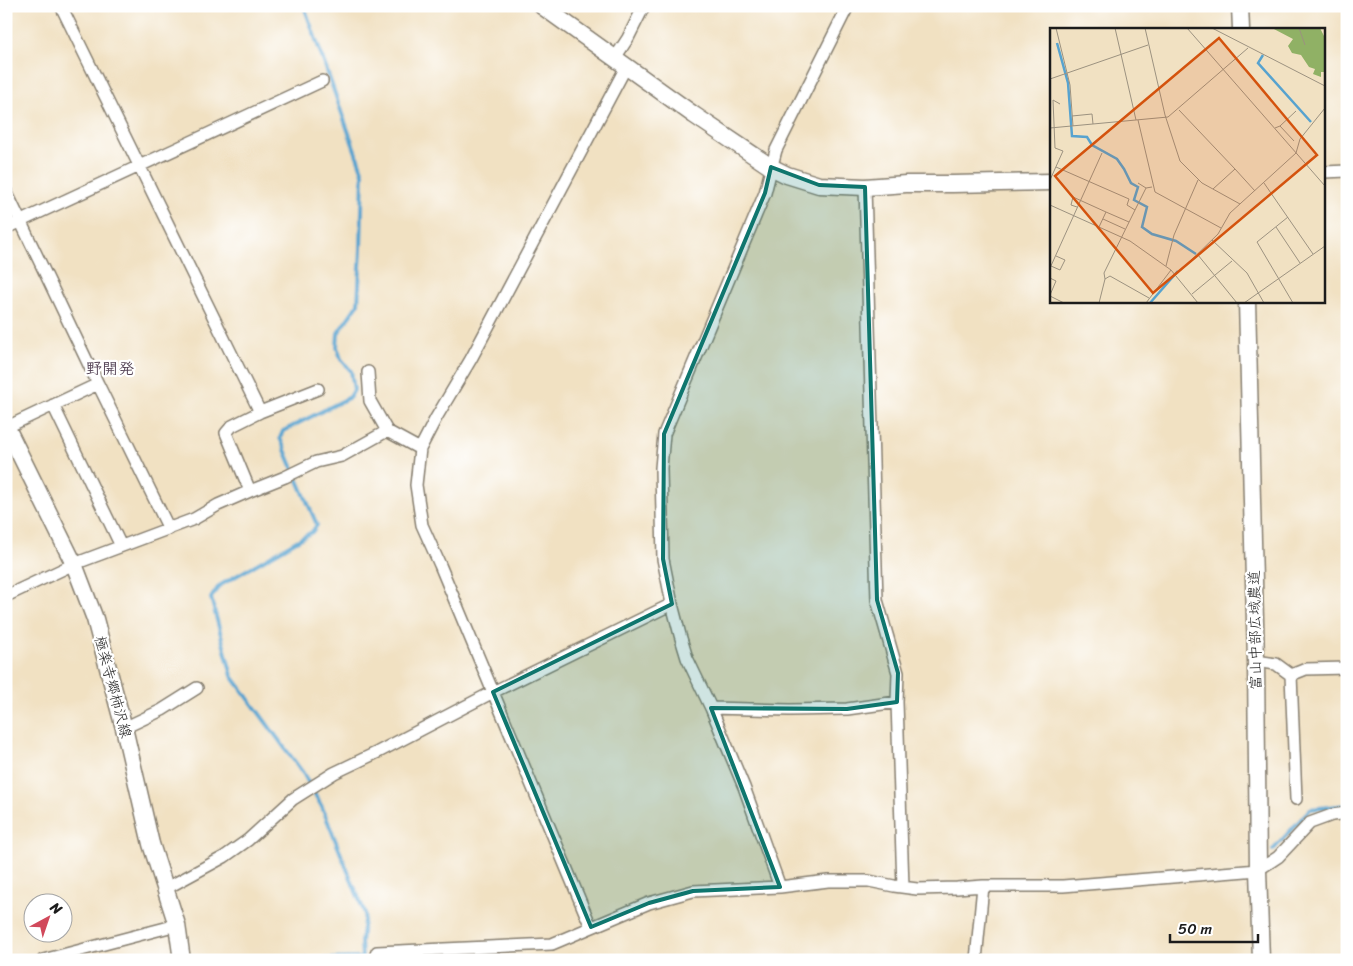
<svg xmlns="http://www.w3.org/2000/svg" width="1353" height="966" viewBox="0 0 1353 966" font-family="Sriracha,'Klee One',sans-serif">
  <style>
    .lines { fill: none; stroke-linecap: round; stroke-linejoin: round }
    .stream { stroke: #57a3cf; stroke-width: 4 }
    .street-casing { stroke: #867e6f; stroke-width: 14 }
    .secondary-casing { stroke: #867e6f; stroke-width: 19 }
    .street { stroke: #fff; stroke-width: 11 }
    .secondary { stroke: #fff; stroke-width: 16 }
    .marked { fill: #0f766e; fill-opacity: 0.2; stroke: #0f766e; stroke-width: 4; stroke-linejoin: round }
    .labels { text-anchor: middle; dominant-baseline: central; stroke-width: 4.5; stroke-linejoin: round; paint-order: stroke }
    .street-label { font-size: 15px; fill: #1c1c1c; stroke: #fff }
    .neighbourhood-label { font-size: 16px; font-weight: bold; fill: #574659; stroke: #fff }
    .inset-river { fill: none; stroke: #57a3cf; stroke-width: 2.5 }
    .inset-road { fill: none; stroke: #9c9280; stroke-width: 1 }
    .view { fill: #d4530e; fill-opacity: 0.15; stroke: #d4530e; stroke-width: 2.5 }
    .inset-edge { fill: none; stroke: #1c1c1c; stroke-width: 2.5 }
  </style>
  <rect width="100%" height="100%" fill="#fff"/>
  <filter id="ink" filterUnits="userSpaceOnUse"><feTurbulence type="fractalNoise" baseFrequency=".02" numOctaves="2"/><feDisplacementMap in="SourceGraphic" scale="10" xChannelSelector="R" yChannelSelector="G"/><feConvolveMatrix kernelMatrix="1 2 1 2 8 2 1 2 1" color-interpolation-filters="sRGB"/></filter>
  <filter id="wash" filterUnits="userSpaceOnUse"><feTurbulence type="fractalNoise" baseFrequency=".0096" numOctaves="4" result="noise"/><feDisplacementMap in="SourceGraphic" scale="20" xChannelSelector="R" yChannelSelector="G"/><feGaussianBlur stdDeviation="1.12" result="paint"/><feColorMatrix in="noise" values="0 0 0 0 0 0 0 0 0 0 0 0 0 0 0 0 0 1.4 0 .05"/><feComposite in="paint" operator="in"/></filter>
  <g filter="url(#wash)">
    <rect width="100%" height="100%" fill="#f1e1c2"/>
    <g class="lines">
      <path class="stream" d="M 1273,850 L 1310,809 L 1347,805
        M 290,960 L 362,958 L 361,941 L 365,914 L 322,807 L 303,773 L 232,676 L 211,598 L 219,586 L 312,532 L 317,525 L 280,438 L 283,431 L 350,397 L 354,390 L 351,371 L 341,359 L 337,347 L 338,333 L 358,304 L 361,249 L 363,173 L 304,6"/>
    </g>
  </g>
  <g filter="url(#ink)">
    <g class="lines">
      <g class="street-casing">
        <path id="street" d="M 615,58 L 628,38 L 644,6
          M 1324,172 L 1347,171
          M 6,191 L 98,384
          M 6,228 L 322,81
          M 368,372 L 370,401 L 387,431 L 420,449
          M 53,405 L 121,546
          M 260,412 L 318,389
          M 7,427 L 98,384 L 169,529
          M 250,491 L 285,477 L 316,462 L 342,456 L 387,431
          M 6,596 L 74,564 L 194,519 L 218,505 L 250,491 L 226,433 L 232,426 L 260,412 L 61,6
          M 1256,661 L 1276,664 L 1291,675 L 1296,799
          M 1291,675 L 1306,669 L 1347,668
          M 897,702 L 903,887
          M 711,708 L 790,710 L 847,709 L 897,702 L 898,673 L 877,600 L 865,187
          M 124,728 L 162,710 L 197,688
          M 780,887 L 744,787 L 711,708 L 687,658 L 680,635 L 672,604 L 663,559 L 661,468 L 664,434 L 765,193 L 776,150 L 848,6
          M 165,889 L 224,857 L 248,840 L 293,799 L 334,773 L 378,752 L 493,692 L 672,604
          M 591,927 L 440,565 L 422,525 L 416,485 L 420,449 L 436,418 L 471,359 L 626,67
          M 43,960 L 177,925
          M 374,960 L 377,952 L 552,944 L 649,903 L 693,891 L 780,887 L 828,881 L 869,881 L 894,886 L 917,889 L 957,888 L 983,886 L 1063,886 L 1258,870 L 1278,857 L 1310,823 L 1332,815 L 1347,813
          M 976,960 L 983,886"/>
      </g>
      <g class="secondary-casing">
        <path id="secondary" d="M 542,6 L 694,115 L 771,167 L 787,175 L 819,185 L 865,187 L 906,184 L 953,184 L 1052,182
          M 1240,6 L 1241,29
          M 1247,301 L 1256,661 L 1258,870 L 1261,960
          M 6,426 L 74,564 L 95,619 L 125,732 L 151,844 L 177,925 L 182,960"/>
      </g>
      <use href="#street" class="street"/>
      <use href="#secondary" class="secondary"/>
    </g>
  </g>
  <path class="marked" d="M 771,167 L 819,185 L 865,187 L 877,600 L 898,673 L 897,702 L 847,709 L 711,708 L 780,887 L 693,891 L 649,903 L 591,927 L 493,692 L 672,604 L 663,559 L 664,434 L 765,193 Z"/>
  <g class="labels">
    <g class="street-label">
      <text transform="translate(1255 630) rotate(-91)">富山中部広域農道</text>
      <text transform="translate(113 687) rotate(75)">極楽寺郷柿沢線</text>
    </g>
    <g class="neighbourhood-label">
      <text x="110" y="368">野開発</text>
    </g>
  </g>
  <g transform="translate(1050 28)">
    <rect width="275" height="275" fill="#f1e1c2"/>
    <path d="M 222,0 L 270,0 L 275,10 L 275,44 L 271,44 L 271,49 L 263,46 L 265,41 L 259,39 L 251,27 L 242,25 L 238,18 L 243,11 Z" fill="#90b165"/>
    <path class="inset-river" d="M 7,15 L 18,55 L 22,108 L 37,109 L 42,117 L 67,131 L 74,141 L 81,155 L 88,159 L 84,172 L 97,179 L 92,199 L 102,206 L 126,213 L 146,226M 213,27 L 208,35 L 261,94M 100,275 L 128,243"/>
    <path class="inset-road" d="M 6,0 L 20,57 L 23,98M 65,0 L 86,92M 95,0 L 115,87 L 130,133 L 152,155 L 190,176M 137,0 L 275,158M 162,0 L 275,58M 249,0 L 255,17M 0,51 L 98,17M 129,82 L 185,141 L 163,161M 22,88 L 42,86 L 43,96M 88,92 L 105,164 L 171,200M 230,98 L 246,83M 0,100 L 118,89 L 198,20M 225,100 L 230,98 L 244,113M 6,139 L 79,171 L 77,177 L 85,182 L 54,245 L 55,251M 185,141 L 205,163M 0,152 L 13,123 L 5,120 L 3,72 L 10,76M 88,155 L 96,160 L 102,159M 214,155 L 263,226M 0,177 L 80,213 L 121,242 L 148,275M 27,179 L 21,177 L 23,169 L 56,184M 85,182 L 96,160M 238,189 L 207,214 L 243,275M 53,191 L 75,201M 49,199 L 56,184 L 79,194M 226,199 L 250,235M 162,212 L 197,245 L 214,275M 148,227 L 187,275M 1,238 L 10,242 L 15,232 L 6,228M 116,238 L 124,207 L 148,152M 0,240 L 52,125M 126,247 L 168,206 L 180,185 L 246,125 L 250,111 L 275,80M 0,250 L 6,253 L 0,267M 142,266 L 182,233M 0,268 L 14,275M 49,275 L 55,251 L 60,248 L 99,270M 96,275 L 121,242M 194,275 L 275,218"/>
    <path class="view" d="M 169,10 L 267,127 L 103,265 L 5,148 Z"/>
    <rect width="275" height="275" class="inset-edge"/>
  </g>
  <rect width="1353" height="966" fill="none" stroke="#fff" stroke-width="25"/>
  <g transform="translate(48 918) rotate(40)"><circle r="24" fill="#ffffff" stroke="#a4a4a4"/>
  <path d="M0-4L9 19L0 12L-9 19Z" fill="#d1495b"/>
  <text y="-8" font-size="14" font-weight="bold" text-anchor="middle" fill="#1c1c1c">N</text>
  </g>
  <path d="M1170 934v8h88v-8" fill="none" stroke="#1c1c1c" stroke-width="2.5"/>
  <text x="1178" y="934" font-size="15" fill="#1c1c1c" stroke="#ffffff" stroke-width="4" paint-order="stroke">50 m</text>
</svg>
